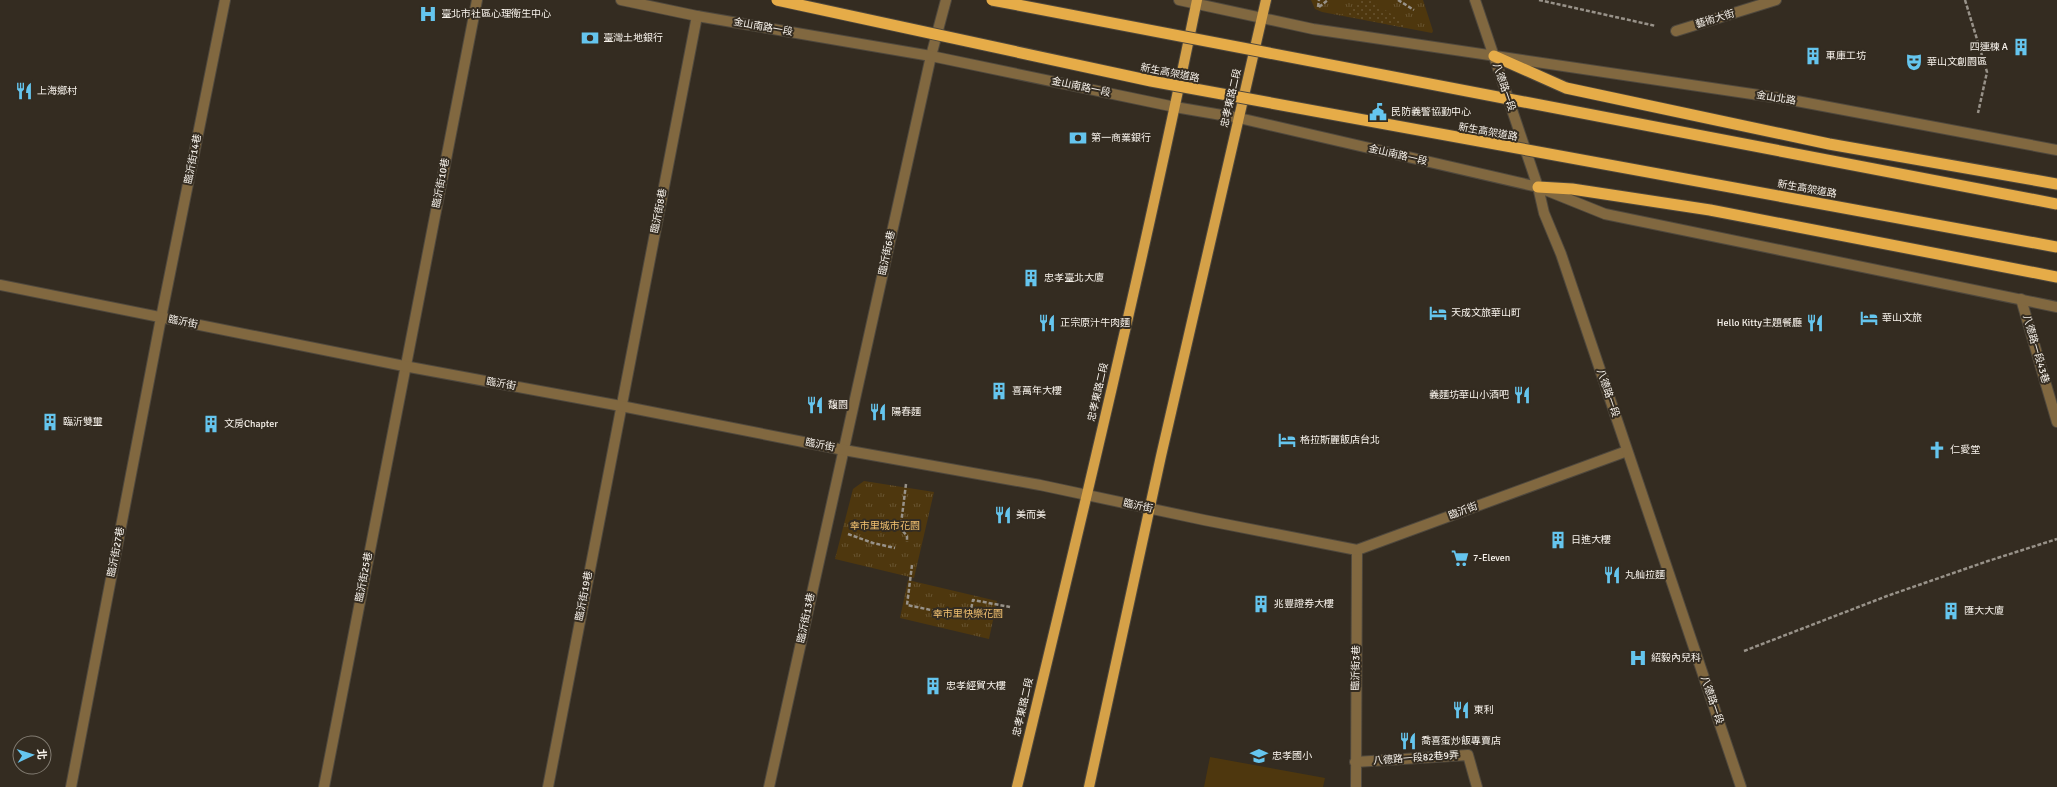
<svg xmlns="http://www.w3.org/2000/svg" width="2057" height="787" viewBox="0 0 2057 787" font-family="Signika,'Noto Sans TC',sans-serif">
  <style>
    .grass { fill: #4e370e }
    .park { fill: url(#park-tufts) }
    .garden { fill: url(#garden-dots) }
    .lines { fill: none; stroke-linecap: round; stroke-linejoin: round }
    .service-casing { stroke: #4f483d; stroke-width: 12 }
    .pedestrian-casing { stroke: #4f483d; stroke-width: 12 }
    .minor-casing { stroke: #4f483d; stroke-width: 12 }
    .tertiary-casing { stroke: #4f483d; stroke-width: 12 }
    .primary-casing { stroke: #4f483d; stroke-width: 12 }
    .trunk-casing { stroke: #4f483d; stroke-width: 13 }
    .path { stroke: #989289; stroke-width: 2.5; stroke-dasharray: 4 2; stroke-linecap: butt }
    .service { stroke: #816840; stroke-width: 10 }
    .pedestrian { stroke: #816840; stroke-width: 10 }
    .minor { stroke: #816840; stroke-width: 10 }
    .tertiary { stroke: #816840; stroke-width: 10 }
    .primary { stroke: #d5a148; stroke-width: 10 }
    .trunk { stroke: #e6ac48; stroke-width: 11 }
    .trunk-bridge-casing { stroke: #4f483d; stroke-width: 13; stroke-linecap: butt }
    .trunk-bridge { stroke: #e6ac48; stroke-width: 11 }
    .labels { text-anchor: middle; dominant-baseline: central; stroke-width: 4; stroke-linejoin: round; paint-order: stroke }
    .poi-label { font-size: 10px; fill: #f8f3ec; stroke: #342c21; text-anchor: start }
    .street-label { font-size: 10px; fill: #f8f3ec; stroke: #342c21 }
    .park-label { font-size: 10px; fill: #f2c170; stroke: #342c21 }
  </style>
  <defs>
    <pattern id="park-tufts" width="24" height="20" patternUnits="userSpaceOnUse"><rect width="24" height="20" fill="#4e370e"/><path d="M3 7l-1-3M5 7V3M7 7l1-3M15 17l-1-3M17 17v-4M19 17l1-3" fill="none" stroke="#685431"/></pattern>
    <pattern id="garden-dots" width="8" height="8" patternUnits="userSpaceOnUse"><rect width="8" height="8" fill="#4e370e"/><path d="M2 2h.1M6 6h.1" fill="none" stroke="#685431" stroke-width="1.8" stroke-linecap="round"/></pattern>
  </defs>
  <rect width="100%" height="100%" fill="#342c21"/>
  <path class="grass" d="M 1210,757 L 1325,778 L 1323,787 L 1204,787 Z"/>
  <path class="park" d="M 1311,0 L 1423,0 L 1433,31 L 1432,33 L 1322,12 L 1315,9 Z
    M 864,481 L 934,492 L 914,578 L 835,559 L 853,489 Z
    M 908,580 L 997,601 L 989,639 L 900,618 Z"/>
  <path class="garden" d="M 1362,0 L 1370,0 L 1408,25 L 1407,28 L 1341,15 Z"/>
  <g class="lines">
    <g class="service-casing">
      <path id="service" d="M 2021,299 L 2057,422
        M 1355,762 L 1468,755 L 1477,787
        M 71,787 L 161,318 L 225,0
        M 324,787 L 477,0
        M 548,787 L 697,16
        M 769,787 L 931,56
        M 1356,787 L 1357,550"/>
    </g>
    <g class="pedestrian-casing">
      <path id="pedestrian" d="M 1676,31 L 1776,0"/>
    </g>
    <g class="minor-casing">
      <path id="minor" d="M 931,56 L 946,0
        M 0,285 L 404,366 L 621,406 L 844,450 L 1040,485 L 1204,520 L 1357,550 L 1627,451"/>
    </g>
    <g class="tertiary-casing">
      <path id="tertiary" d="M 621,0 L 697,16 L 931,56 L 1175,107 L 1239,118 L 1538,187 L 1605,214 L 2057,307
        M 1179,0 L 1313,29 L 1786,99 L 2057,150
        M 1475,0 L 1538,187 L 1544,213 L 1561,254 L 1741,787"/>
    </g>
    <g class="primary-casing">
      <path id="primary" d="M 1017,787 C 1080,525 1143,264 1197,0
        M 1089,787 L 1161,456 L 1266,0"/>
    </g>
    <g class="trunk-casing">
      <path id="trunk" d="M 1494,56 L 1566,88 L 1829,144 L 2057,184
        M 1538,187 L 1572,189 L 1710,210 L 2057,277"/>
    </g>
    <path class="path" d="M 1398,0 L 1414,10
      M 1539,0 L 1656,26
      M 1965,0 L 1987,72 L 1978,113
      M 1318,7 L 1319,0
      M 1319,7 L 1328,0
      M 906,484 L 901,524 L 902,530 L 907,536 L 907,542
      M 848,534 L 873,543 L 895,548
      M 912,565 L 907,605 L 969,618 L 973,600 L 1010,607
      M 1744,651 L 1887,596 L 1988,561 L 2057,539"/>
    <use href="#service" class="service"/>
    <use href="#pedestrian" class="pedestrian"/>
    <use href="#minor" class="minor"/>
    <use href="#tertiary" class="tertiary"/>
    <use href="#primary" class="primary"/>
    <use href="#trunk" class="trunk"/>
    <g class="trunk-bridge-casing">
      <path id="trunk-bridge" d="M 777,0 L 1151,81 L 2057,247
        M 992,0 L 2057,204"/>
    </g>
    <use href="#trunk-bridge" class="trunk-bridge"/>
  </g>
  <defs>
    <g id="hospital-bare" transform="scale(1.38)"><path d="M-5-5h3v3.5h4V-5h3V5h-3V1.5h-4V5h-3Z" fill="#65c5ee" stroke="#342c21" stroke-width="2.5" paint-order="stroke"/></g>
    <g id="bank-bare" transform="scale(1.38)"><path d="M-6-4H6V4H-6ZM0-2.3a2.3 2.3 0 1 0 0 4.6a2.3 2.3 0 1 0 0-4.6Z" fill="#65c5ee" stroke="#342c21" stroke-width="2.5" paint-order="stroke"/></g>
    <g id="building-bare" transform="scale(1.38)"><path d="M-4-6H4V6H1V3H-1V6H-4ZM-2.5-4.3h1.7v1.8h-1.7ZM.8-4.3h1.7v1.8H.8ZM-2.5-1h1.7V.8h-1.7ZM.8-1h1.7V.8H.8Z" fill="#65c5ee" stroke="#342c21" stroke-width="2.5" paint-order="stroke"/></g>
    <g id="theatre-bare" transform="scale(1.38)"><path d="M-5-5.5Q0-4 5-5.5V0Q5 5 0 6Q-5 5-5 0ZM-3.3-2.5H-1v1.5H-3.3ZM1-2.5H3.3v1.5H1ZM-2.8 1Q0 5.5 2.8 1Z" fill="#65c5ee" stroke="#342c21" stroke-width="2.5" paint-order="stroke"/></g>
    <g id="restaurant-bare" transform="scale(1.38)"><path d="M-5-6h1v4h1v-4h1v4h1v-4h1v5L-1.5 .5V6h-2V.5L-5-1ZM5-6V6H3V1.5H1.5Q1.5-4 5-6Z" fill="#65c5ee" stroke="#342c21" stroke-width="2.5" paint-order="stroke"/></g>
    <g id="civic-bare" transform="scale(1.38)"><path d="M-.6-6.5H3V-4.5H.6V-3L4-1V1h2V6H-6V1h2V-1L-.6-3ZM-1.2 2.5V6h2.4V2.5Z" fill="#65c5ee" stroke="#342c21" stroke-width="2.5" paint-order="stroke"/></g>
    <g id="hotel-bare" transform="scale(1.38)"><path d="M-6-4.5h1.5V1H6V5H4.5V3h-9V5H-6ZM-4 0a1.8 1.8 0 1 1 3.6 0ZM.5 0V-2.5h3Q6-2.5 6 0Z" fill="#65c5ee" stroke="#342c21" stroke-width="2.5" paint-order="stroke"/></g>
    <g id="church-bare" transform="scale(1.38)"><path d="M-1.2-6h2.4v3.5h3.3v2.4h-3.3V6h-2.4V-.1h-3.3v-2.4h3.3Z" fill="#65c5ee" stroke="#342c21" stroke-width="2.5" paint-order="stroke"/></g>
    <g id="supermarket-bare" transform="scale(1.38)"><path d="M-6-5.5h2.5l.6 2H6L4.5 2H-2.5L-4.4-4H-6ZM-1.5 3.2a1.3 1.3 0 1 0 .1 0ZM3 3.2a1.3 1.3 0 1 0 .1 0Z" fill="#65c5ee" stroke="#342c21" stroke-width="2.5" paint-order="stroke"/></g>
    <g id="school-bare" transform="scale(1.38)"><path d="M0-5L7-2L0 1L-7-2ZM-4 1L0 2.5L4 1V4Q0 6-4 4Z" fill="#65c5ee" stroke="#342c21" stroke-width="2.5" paint-order="stroke"/></g>
  </defs>
  <g fill-rule="evenodd">
    <use href="#hospital-bare" x="428" y="14"/>
    <use href="#bank-bare" x="590" y="38"/>
    <use href="#building-bare" x="2021" y="47"/>
    <use href="#building-bare" x="1813" y="56"/>
    <use href="#theatre-bare" x="1914" y="62"/>
    <use href="#restaurant-bare" x="24" y="91"/>
    <use href="#civic-bare" x="1378" y="112"/>
    <use href="#bank-bare" x="1078" y="138"/>
    <use href="#building-bare" x="1031" y="278"/>
    <use href="#hotel-bare" x="1438" y="313"/>
    <use href="#hotel-bare" x="1869" y="318"/>
    <use href="#restaurant-bare" x="1047" y="323"/>
    <use href="#restaurant-bare" x="1815" y="323"/>
    <use href="#building-bare" x="999" y="391"/>
    <use href="#restaurant-bare" x="1522" y="395"/>
    <use href="#restaurant-bare" x="815" y="405"/>
    <use href="#restaurant-bare" x="878" y="412"/>
    <use href="#building-bare" x="50" y="422"/>
    <use href="#building-bare" x="211" y="424"/>
    <use href="#hotel-bare" x="1287" y="440"/>
    <use href="#church-bare" x="1937" y="450"/>
    <use href="#restaurant-bare" x="1003" y="515"/>
    <use href="#building-bare" x="1558" y="540"/>
    <use href="#supermarket-bare" x="1460" y="558"/>
    <use href="#restaurant-bare" x="1612" y="575"/>
    <use href="#building-bare" x="1261" y="604"/>
    <use href="#building-bare" x="1951" y="611"/>
    <use href="#hospital-bare" x="1638" y="658"/>
    <use href="#building-bare" x="933" y="686"/>
    <use href="#restaurant-bare" x="1461" y="710"/>
    <use href="#restaurant-bare" x="1408" y="741"/>
    <use href="#school-bare" x="1259" y="756"/>
  </g>
  <g class="labels">
    <g class="poi-label">
      <text x="441" y="14">臺北市社區心理衛生中心</text>
      <text x="603" y="38">臺灣土地銀行</text>
      <text x="2008" y="47" text-anchor="end">四連棟 A</text>
      <text x="1826" y="56">車庫工坊</text>
      <text x="1927" y="62">華山文創園區</text>
      <text x="37" y="91">上海鄉村</text>
      <text x="1391" y="112">民防義警協勤中心</text>
      <text x="1091" y="138">第一商業銀行</text>
      <text x="1044" y="278">忠孝臺北大廈</text>
      <text x="1451" y="313">天成文旅華山町</text>
      <text x="1882" y="318">華山文旅</text>
      <text x="1060" y="323">正宗原汁牛肉麵</text>
      <text x="1802" y="323" text-anchor="end">Hello Kitty主題餐廳</text>
      <text x="1012" y="391">喜萬年大樓</text>
      <text x="1509" y="395" text-anchor="end">義麵坊華山小酒吧</text>
      <text x="828" y="405">馥園</text>
      <text x="891" y="412">陽春麵</text>
      <text x="63" y="422">臨沂雙璽</text>
      <text x="224" y="424">文房Chapter</text>
      <text x="1300" y="440">格拉斯麗飯店台北</text>
      <text x="1950" y="450">仁愛堂</text>
      <text x="1016" y="515">美而美</text>
      <text x="1571" y="540">日進大樓</text>
      <text x="1473" y="558">7-Eleven</text>
      <text x="1625" y="575">丸舢拉麵</text>
      <text x="1274" y="604">兆豐證券大樓</text>
      <text x="1964" y="611">匯大大廈</text>
      <text x="1651" y="658">紹毅內兒科</text>
      <text x="946" y="686">忠孝經貿大樓</text>
      <text x="1474" y="710">東利</text>
      <text x="1421" y="741">喬喜蛋炒飯專賣店</text>
      <text x="1272" y="756">忠孝國小</text>
    </g>
    <g class="street-label">
      <text transform="translate(1715 19) rotate(-17)">藝術大街</text>
      <text transform="translate(763 27) rotate(10)">金山南路一段</text>
      <text transform="translate(1170 73) rotate(11)">新生高架道路</text>
      <text transform="translate(1081 87) rotate(12)">金山南路一段</text>
      <text transform="translate(1504 87) rotate(71)">八德路一段</text>
      <text transform="translate(1231 98) rotate(-77)">忠孝東路二段</text>
      <text transform="translate(1776 98) rotate(9)">金山北路</text>
      <text transform="translate(1488 132) rotate(10)">新生高架道路</text>
      <text transform="translate(1398 155) rotate(13)">金山南路一段</text>
      <text transform="translate(193 159) rotate(-79)">臨沂街14巷</text>
      <text transform="translate(441 183) rotate(-79)">臨沂街10巷</text>
      <text transform="translate(1807 189) rotate(10)">新生高架道路</text>
      <text transform="translate(659 211) rotate(-79)">臨沂街8巷</text>
      <text transform="translate(887 253) rotate(-78)">臨沂街6巷</text>
      <text transform="translate(183 322) rotate(11)">臨沂街</text>
      <text transform="translate(2036 349) rotate(74)">八德路一段43巷</text>
      <text transform="translate(501 384) rotate(10)">臨沂街</text>
      <text transform="translate(1098 392) rotate(-77)">忠孝東路二段</text>
      <text transform="translate(1608 393) rotate(71)">八德路一段</text>
      <text transform="translate(820 445) rotate(11)">臨沂街</text>
      <text transform="translate(1138 506) rotate(12)">臨沂街</text>
      <text transform="translate(1463 511) rotate(-20)">臨沂街</text>
      <text transform="translate(116 552) rotate(-79)">臨沂街27巷</text>
      <text transform="translate(364 577) rotate(-79)">臨沂街25巷</text>
      <text transform="translate(584 596) rotate(-79)">臨沂街19巷</text>
      <text transform="translate(806 618) rotate(-78)">臨沂街13巷</text>
      <text transform="translate(1356 668) rotate(-89)">臨沂街3巷</text>
      <text transform="translate(1712 700) rotate(71)">八德路一段</text>
      <text transform="translate(1023 707) rotate(-77)">忠孝東路二段</text>
      <text transform="translate(1416 758) rotate(-4)">八德路一段82巷9弄</text>
    </g>
    <g class="park-label">
      <text x="885" y="526">幸市里城市花園</text>
      <text x="968" y="614">幸市里快樂花園</text>
    </g>
  </g>
  <g transform="translate(32 755) rotate(86)"><circle r="19" fill="#342c21" stroke="#827c72"/>
  <path d="M0-3L7 15L0 10L-7 15Z" fill="#65c5ee"/>
  <text y="-6" font-size="11" font-weight="bold" text-anchor="middle" fill="#f8f3ec">北</text>
  </g>
</svg>
